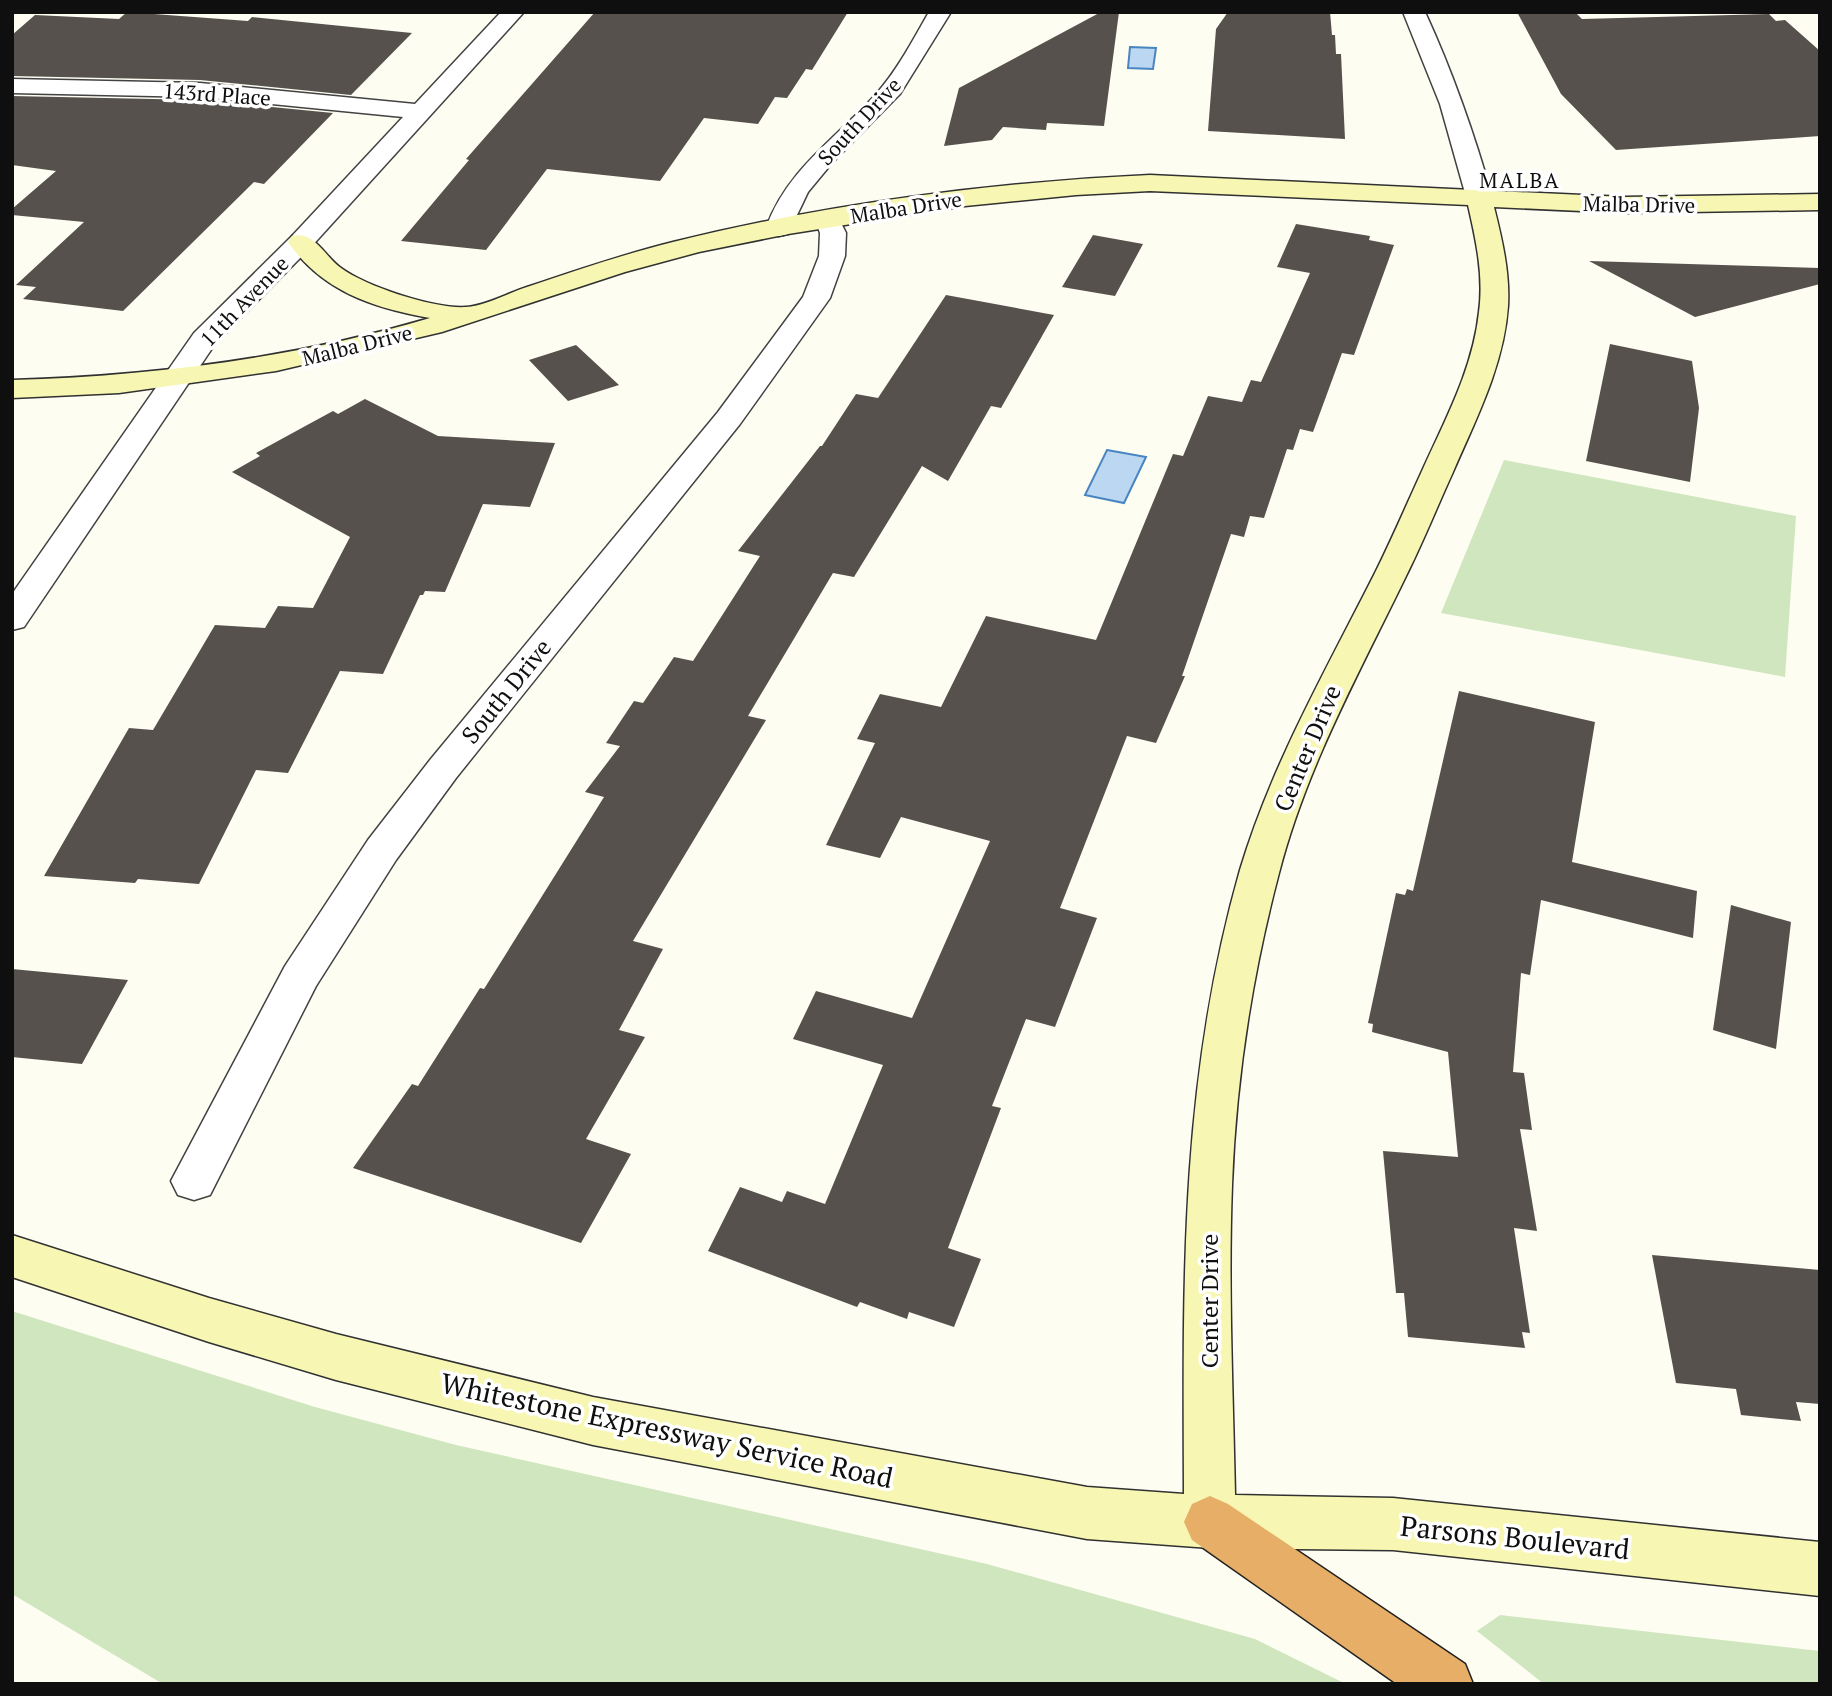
<svg xmlns="http://www.w3.org/2000/svg" width="1832" height="1696" viewBox="0 0 1832 1696" font-family="'PT Serif',serif">
  <style>
    .green { fill: #cfe6be }
    .water { fill: #bbd7f1; stroke: #4985c1; stroke-width: 2 }
    .building { fill: #56514c }
    .lines { fill: none; stroke-linecap: round; stroke-linejoin: round }
    .street-casing { stroke: #424242; stroke-width: 3 }
    .secondary-casing { stroke: #313131; stroke-width: 3 }
    .highway-casing { stroke: #202020; stroke-width: 3 }
    .street { fill: #fff; fill-rule: evenodd }
    .secondary { fill: #f7f7b3; fill-rule: evenodd }
    .highway { fill: #e7ae67; fill-rule: evenodd }
    .labels { text-anchor: middle; dominant-baseline: central; stroke-width: 7; stroke-linejoin: round; paint-order: stroke }
    .far-street-label { font-size: 21px; fill: #0f0f0f; stroke: #fff }
    .far-neighbourhood-label { font-size: 21px; letter-spacing: 2px; fill: #0f0f0f; stroke: #fff }
    .street-label { font-size: 24px; fill: #0f0f0f; stroke: #fff }
    .near-street-label { font-size: 28px; fill: #0f0f0f; stroke: #fff }
  </style>
  <rect width="100%" height="100%" fill="#fefdf2"/>
  <path class="green" d="M 1504,460 L 1796,516 L 1785,677 L 1441,613 Z
    M 12,1311 L 315,1407 L 456,1445 L 987,1564 L 1255,1639 L 1346,1684 L 163,1684 L 12,1594 Z
    M 1500,1615 L 1820,1651 L 1820,1684 L 1544,1684 L 1477,1631 Z"/>
  <path class="water" d="M 1130,47 L 1156,48 L 1153,69 L 1128,68 Z
    M 1107,450 L 1146,457 L 1124,503 L 1085,495 Z"/>
  <path class="building" d="M 127,12 L 248,21 L 252,17 L 412,33 L 351,95 L 200,80 L 12,76 L 12,35 L 35,15 L 119,19 Z
    M 595,12 L 848,12 L 812,70 L 806,69 L 787,98 L 775,97 L 758,124 L 704,118 L 660,181 L 547,169 L 486,250 L 401,241 L 469,160 L 466,159 Z
    M 1101,12 L 1119,12 L 1104,126 L 1047,123 L 1046,130 L 1003,127 L 992,140 L 944,146 L 959,88 Z
    M 1228,12 L 1330,12 L 1332,35 L 1335,35 L 1336,54 L 1341,54 L 1345,139 L 1208,131 L 1216,29 Z
    M 1517,12 L 1575,12 L 1582,19 L 1769,14 L 1776,21 L 1785,20 L 1820,51 L 1820,136 L 1616,150 L 1561,94 Z
    M 12,96 L 200,100 L 333,113 L 264,184 L 254,182 L 123,311 L 23,299 L 36,287 L 16,285 L 84,222 L 12,215 L 12,209 L 56,171 L 12,165 Z
    M 1296,224 L 1370,236 L 1369,240 L 1394,245 L 1354,355 L 1342,353 L 1313,432 L 1300,429 L 1293,450 L 1287,449 L 1264,518 L 1250,516 L 1244,537 L 1231,534 L 1182,676 L 1185,676 L 1156,743 L 1127,736 L 1060,908 L 1097,918 L 1055,1027 L 1026,1019 L 992,1106 L 1001,1108 L 948,1248 L 981,1259 L 954,1327 L 909,1312 L 907,1319 L 860,1302 L 857,1307 L 708,1251 L 740,1187 L 782,1202 L 787,1191 L 825,1204 L 883,1065 L 793,1039 L 816,991 L 912,1018 L 990,841 L 901,817 L 880,858 L 826,845 L 875,743 L 857,739 L 880,694 L 941,707 L 986,616 L 1096,640 L 1173,454 L 1183,456 L 1208,396 L 1242,402 L 1251,380 L 1261,382 L 1310,273 L 1277,267 Z
    M 1093,235 L 1143,244 L 1115,296 L 1062,287 Z
    M 1589,261 L 1820,268 L 1820,284 L 1695,317 Z
    M 946,295 L 1054,315 L 1001,408 L 991,406 L 948,481 L 922,466 L 854,577 L 833,573 L 748,716 L 766,720 L 633,941 L 663,949 L 619,1030 L 645,1037 L 586,1139 L 631,1154 L 581,1243 L 353,1168 L 412,1084 L 418,1086 L 480,988 L 484,989 L 604,797 L 585,792 L 620,746 L 606,743 L 634,701 L 643,703 L 674,657 L 693,661 L 760,556 L 738,551 L 820,446 L 822,446 L 856,394 L 878,398 Z
    M 1610,344 L 1692,361 L 1699,408 L 1690,482 L 1586,461 Z
    M 576,345 L 619,385 L 568,401 L 529,360 Z
    M 365,399 L 438,436 L 555,443 L 530,507 L 483,504 L 445,592 L 425,591 L 423,595 L 420,595 L 383,674 L 340,671 L 288,773 L 256,770 L 199,884 L 138,879 L 135,883 L 44,876 L 129,728 L 153,730 L 215,625 L 265,628 L 278,606 L 313,608 L 350,537 L 232,472 L 260,456 L 256,453 L 309,424 L 333,411 L 338,414 Z
    M 1459,691 L 1595,722 L 1572,862 L 1697,891 L 1693,938 L 1541,900 L 1530,975 L 1521,973 L 1513,1072 L 1524,1073 L 1532,1130 L 1520,1129 L 1537,1231 L 1514,1228 L 1530,1333 L 1522,1332 L 1525,1348 L 1408,1337 L 1404,1293 L 1396,1293 L 1383,1151 L 1458,1157 L 1448,1052 L 1372,1032 L 1373,1024 L 1368,1023 L 1396,893 L 1405,895 L 1407,889 L 1413,891 Z
    M 1731,905 L 1791,922 L 1776,1049 L 1713,1030 Z
    M 12,969 L 128,980 L 82,1064 L 12,1057 Z
    M 1652,1255 L 1820,1270 L 1820,1404 L 1796,1402 L 1801,1421 L 1741,1415 L 1736,1389 L 1676,1383 Z"/>
  <g class="lines">
    <g class="street-casing">
      <path id="street" d="M 501,12 L 524,12 L 310,248 L 215,344 L 24,627 L 12,630 L 12,594 L 194,333 L 292,236 L 403,117 L 200,97 L 12,93 L 12,79 L 200,83 L 415,104 Z
        M 929,12 L 951,12 L 900,94 L 832,163 L 808,192 L 788,234 L 779,236 L 770,234 L 766,228 C 787,169 837,138 877,93 C 898,69 913,40 929,12 Z
        M 1403,12 L 1425,12 C 1453,73 1475,136 1493,200 L 1489,205 L 1480,208 L 1471,205 L 1467,200 L 1440,104 Z
        M 828,212 L 837,215 L 846,233 L 845,256 L 830,298 L 740,424 L 456,778 L 396,860 L 316,986 L 210,1195 L 194,1200 L 178,1195 L 171,1181 L 285,966 L 368,840 L 430,760 L 718,412 L 803,297 L 819,256 L 820,233 L 815,220 L 819,215 Z"/>
    </g>
    <g class="secondary-casing">
      <path id="secondary" d="M 1150,175 L 1625,197 L 1820,194 L 1820,210 L 1625,213 L 1494,207 C 1502,239 1510,273 1508,306 C 1504,365 1476,419 1453,472 C 1437,507 1423,542 1406,576 C 1359,673 1306,768 1279,873 C 1252,975 1236,1080 1232,1185 C 1228,1288 1233,1392 1235,1495 L 1393,1498 L 1820,1542 L 1820,1596 L 1393,1550 L 1210,1548 L 1087,1539 L 593,1445 L 336,1380 L 209,1342 L 12,1277 L 12,1235 L 209,1298 L 336,1334 L 593,1397 L 1087,1487 L 1184,1494 C 1183,1278 1180,1081 1240,870 C 1271,766 1325,672 1374,575 C 1391,541 1406,506 1422,471 C 1445,420 1473,369 1479,312 C 1484,276 1476,240 1468,205 L 1150,191 L 1076,195 L 965,206 L 788,234 L 699,252 L 625,272 L 442,332 L 276,371 L 119,393 L 12,398 L 12,380 C 154,376 294,358 430,318 C 373,308 322,291 288,242 L 292,236 C 315,231 324,256 341,268 C 367,287 435,309 466,307 C 485,306 508,293 527,287 C 575,271 624,254 673,242 C 826,204 993,182 1150,175 Z"/>
    </g>
    <g class="highway-casing">
      <path id="highway" d="M 1210,1496 L 1228,1504 L 1465,1664 L 1473,1684 L 1397,1684 L 1192,1540 L 1184,1522 L 1192,1504 Z"/>
    </g>
    <use href="#street" class="street"/>
    <use href="#secondary" class="secondary"/>
    <use href="#highway" class="highway"/>
  </g>
  <g class="labels">
    <g class="far-street-label">
      <text transform="translate(217 94) rotate(4)">143rd Place</text>
      <text transform="translate(859 121) rotate(-47)">South Drive</text>
      <text transform="translate(1639 204) rotate(1)">Malba Drive</text>
      <text transform="translate(906 207) rotate(-9)">Malba Drive</text>
      <text transform="translate(244 301) rotate(-46)">11th Avenue</text>
      <text transform="translate(357 345) rotate(-14)">Malba Drive</text>
    </g>
    <g class="far-neighbourhood-label">
      <text x="1520" y="180">MALBA</text>
    </g>
    <g class="street-label">
      <text transform="translate(506 691) rotate(-51)">South Drive</text>
      <text transform="translate(1307 748) rotate(-67)">Center Drive</text>
      <text transform="translate(1209 1301) rotate(-90)">Center Drive</text>
    </g>
    <g class="near-street-label">
      <text transform="translate(667 1430) rotate(12)">Whitestone Expressway Service Road</text>
      <text transform="translate(1515 1537) rotate(6)">Parsons Boulevard</text>
    </g>
  </g>
  <rect width="1832" height="1696" fill="none" stroke="#0f0f0f" stroke-width="28"/>
</svg>
